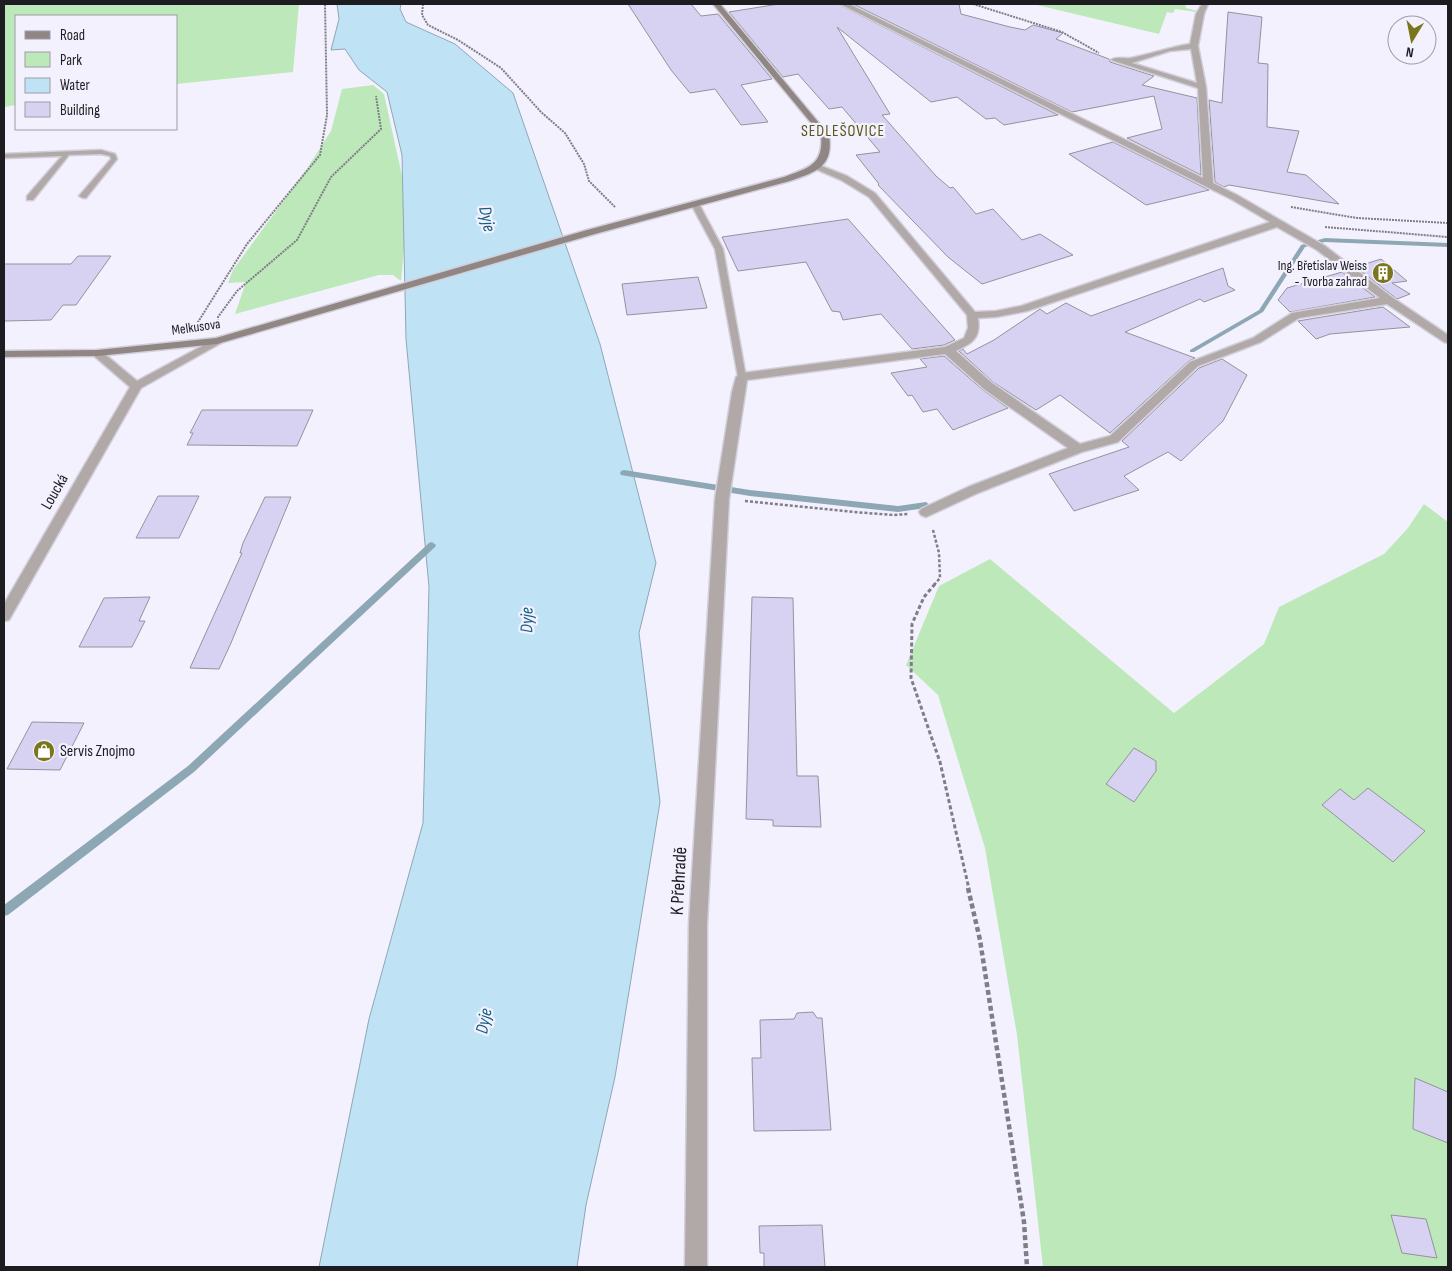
<svg xmlns="http://www.w3.org/2000/svg" width="1452" height="1271" viewBox="0 0 1452 1271" font-family="'Sofia Sans Condensed',sans-serif">
  <style>
    .green { fill: #bde8b9 }
    .water { fill: #bfe2f5; stroke: #8ea7b5 }
    .lines { fill: none; stroke-linecap: round; stroke-linejoin: round }
    .stream { fill: #8ea7b5; fill-rule: evenodd }
    .building { fill: #d8d2f2; stroke: #94929e }
    .lane-casing { stroke: #d2cfdb; stroke-width: 3 }
    .street-casing { stroke: #d2cfdb; stroke-width: 3 }
    .secondary-casing { stroke: #d2cfdb; stroke-width: 3 }
    .path-far3 { stroke: #7f7d86; stroke-width: 2; stroke-dasharray: 2 1; stroke-linecap: butt }
    .path-far2 { stroke: #7f7d86; stroke-width: 2.5; stroke-dasharray: 3 2; stroke-linecap: butt }
    .path-far1 { stroke: #7f7d86; stroke-width: 3; stroke-dasharray: 4 2.5; stroke-linecap: butt }
    .path { stroke: #7f7d86; stroke-width: 4.5; stroke-dasharray: 5 3; stroke-linecap: butt }
    .lane { fill: #b0a9a8; fill-rule: evenodd }
    .street { fill: #b0a9a8; fill-rule: evenodd }
    .secondary { fill: #908684; fill-rule: evenodd }
    .labels { text-anchor: middle; dominant-baseline: central; stroke-width: 4.5; stroke-linejoin: round; paint-order: stroke }
    .far-poi-label { font-size: 14px; fill: #1d1d21; stroke: #f4f1ff; text-anchor: end }
    .far-street-label { font-size: 14px; fill: #1d1d21; stroke: #f4f1ff }
    .far-quarter-label { font-size: 16px; letter-spacing: 1px; fill: #565417; stroke: #f4f1ff }
    .street-label { font-size: 16px; fill: #1d1d21; stroke: #f4f1ff }
    .poi-label { font-size: 16px; fill: #1d1d21; stroke: #f4f1ff; text-anchor: start }
    .water-label { font-size: 18px; font-style: italic; fill: #145f7e; stroke: #f4f1ff }
    .near-street-label { font-size: 19px; fill: #1d1d21; stroke: #f4f1ff }
  </style>
  <rect width="100%" height="100%" fill="#f4f1ff"/>
  <path class="green" d="M 4,4 L 299,4 L 293,72 L 176,84 L 176,16 L 16,16 L 16,105 L 4,107 Z
    M 1033,4 L 1185,4 L 1186,8 L 1198,11 L 1197,12 L 1175,9 L 1173,13 L 1167,12 L 1159,34 Z
    M 373,85 L 384,94 L 408,203 L 401,281 L 393,275 L 379,275 L 235,314 L 246,282 L 228,283 L 233,270 L 308,167 L 331,131 L 342,89 Z
    M 1424,504 L 1448,522 L 1448,1267 L 1043,1267 L 1017,1035 L 985,848 L 938,695 L 906,665 L 939,586 L 990,559 L 1174,713 L 1264,644 L 1279,607 L 1384,554 L 1408,528 Z"/>
  <path class="water" d="M 337,4 L 401,4 L 400,9 L 406,22 L 455,44 L 513,93 L 600,344 L 656,563 L 639,633 L 660,802 L 615,1077 L 586,1205 L 577,1267 L 319,1267 L 369,1019 L 423,823 L 429,587 L 406,339 L 402,155 L 387,92 L 359,70 L 345,49 L 331,50 L 339,19 Z"/>
  <g class="lines">
    <path class="stream" d="M 1325,238 L 1448,243 L 1448,247 L 1325,242 L 1305,247 L 1263,312 L 1194,352 L 1190,352 L 1190,350 L 1259,310 L 1301,245 Z
      M 624,470 L 750,490 L 898,506 L 926,502 L 930,505 L 926,508 L 898,512 L 750,496 L 621,475 L 620,473 L 621,471 Z
      M 432,542 L 436,545 L 435,547 L 194,772 L 8,915 L 4,916 L 4,905 L 188,766 L 429,543 Z"/>
  </g>
  <path class="building" d="M 628,4 L 691,4 L 701,16 L 718,14 L 772,79 L 741,85 L 768,122 L 741,125 L 715,89 L 690,93 L 671,70 Z
    M 779,4 L 838,4 L 1058,115 L 1004,125 L 995,118 L 986,119 L 957,97 L 931,102 L 837,27 L 890,114 L 882,115 L 936,176 L 950,188 L 953,187 L 976,214 L 993,209 L 1022,240 L 1040,234 L 1073,255 L 982,284 L 948,257 L 878,185 L 879,184 L 856,155 L 880,152 L 842,107 L 829,109 L 798,74 L 783,77 L 729,12 Z
    M 853,4 L 959,4 L 961,14 L 1010,27 L 1025,30 L 1033,25 L 1063,33 L 1056,39 L 1109,59 L 1110,62 L 1154,76 L 1142,85 L 1197,98 L 1201,175 L 1127,138 L 1162,129 L 1154,96 L 1072,112 Z
    M 1228,12 L 1262,17 L 1258,63 L 1268,64 L 1267,127 L 1299,131 L 1287,172 L 1306,175 L 1339,204 L 1229,185 L 1224,187 L 1215,182 L 1209,100 L 1222,103 Z
    M 1113,142 L 1209,190 L 1146,205 L 1069,154 Z
    M 848,219 L 916,296 L 955,340 L 944,345 L 912,349 L 881,314 L 843,320 L 840,312 L 832,311 L 806,262 L 738,271 L 722,237 Z
    M 78,256 L 111,256 L 76,305 L 63,305 L 51,320 L 4,321 L 4,264 L 71,264 Z
    M 1381,259 L 1407,281 L 1392,283 L 1410,294 L 1397,299 L 1356,267 Z
    M 1223,268 L 1228,286 L 1235,290 L 1204,302 L 1200,299 L 1125,332 L 1195,358 L 1189,361 L 1110,433 L 1060,395 L 1036,410 L 993,382 L 959,351 L 963,349 L 967,354 L 994,340 L 1040,309 L 1047,314 L 1066,303 L 1091,316 Z
    M 1342,272 L 1375,297 L 1290,312 L 1278,300 L 1287,288 Z
    M 698,277 L 707,308 L 627,315 L 622,284 Z
    M 1383,307 L 1410,327 L 1330,334 L 1316,339 L 1298,321 Z
    M 944,356 L 983,390 L 1008,408 L 953,430 L 937,409 L 923,412 L 912,395 L 908,396 L 891,373 L 927,367 L 920,359 Z
    M 1222,359 L 1247,375 L 1223,421 L 1181,461 L 1168,452 L 1124,476 L 1139,490 L 1074,511 L 1049,474 L 1129,447 L 1122,441 L 1199,368 Z
    M 202,410 L 313,410 L 297,446 L 187,445 L 193,433 L 190,433 Z
    M 158,496 L 199,496 L 179,538 L 136,538 Z
    M 265,497 L 291,497 L 231,643 L 219,669 L 190,668 L 242,553 L 240,553 L 243,543 Z
    M 150,597 L 139,621 L 145,621 L 132,647 L 79,647 L 104,598 Z
    M 752,597 L 793,598 L 797,776 L 818,776 L 821,827 L 773,826 L 773,820 L 746,819 Z
    M 32,722 L 84,723 L 60,770 L 7,769 Z
    M 1134,748 L 1156,761 L 1156,771 L 1134,802 L 1106,784 Z
    M 1368,788 L 1425,831 L 1393,862 L 1322,805 L 1340,789 L 1354,800 Z
    M 813,1012 L 817,1018 L 822,1018 L 831,1130 L 754,1131 L 752,1058 L 761,1058 L 760,1020 L 794,1019 L 797,1013 Z
    M 1415,1078 L 1448,1092 L 1448,1143 L 1413,1129 Z
    M 1391,1215 L 1426,1219 L 1437,1258 L 1402,1253 Z
    M 822,1225 L 825,1267 L 764,1267 L 764,1253 L 760,1253 L 759,1226 Z"/>
  <g class="lines">
    <g class="lane-casing">
      <path id="lane" d="M 101,150 L 115,154 L 117,159 L 86,198 L 83,198 L 79,196 L 111,159 L 110,156 L 101,154 L 69,155 L 33,200 L 27,200 L 27,196 L 62,156 L 4,158 L 4,154 Z
        M 692,202 L 699,204 L 723,249 L 746,377 L 745,379 L 742,380 L 738,377 L 715,249 L 691,204 Z"/>
    </g>
    <g class="street-casing">
      <path id="street" d="M 840,4 L 849,4 L 1203,178 L 1198,88 L 1111,60 C 1117,56 1124,59 1131,58 C 1151,54 1170,47 1190,44 L 1196,14 L 1202,4 L 1208,4 L 1204,14 L 1198,46 L 1206,87 L 1213,183 L 1237,195 L 1325,246 L 1393,298 L 1448,335 L 1448,343 L 1444,342 L 1387,304 L 1299,318 L 1261,342 L 1198,366 L 1118,442 L 1082,452 L 978,493 L 926,517 L 921,515 L 919,512 L 921,509 L 968,487 L 1068,448 L 984,389 L 945,354 L 747,380 L 729,499 L 707,924 L 707,1267 L 685,1267 L 689,924 L 715,499 L 732,392 L 736,377 L 742,373 L 945,347 L 964,338 L 968,328 L 967,315 L 869,197 L 841,180 L 811,167 L 813,165 L 819,165 L 847,176 L 875,193 L 975,312 L 996,311 L 1021,306 L 1270,222 L 1231,199 ZM 1191,49 L 1197,83 L 1132,63 L 1170,51 ZM 1277,227 L 1317,250 L 1380,298 L 1292,313 L 1253,338 L 1190,362 L 1110,436 L 1080,444 L 992,383 L 956,351 C 972,343 981,339 978,318 L 996,317 L 1027,311 Z
        M 217,338 L 221,339 L 223,341 L 221,343 L 141,388 L 9,620 L 4,621 L 4,604 L 130,387 L 93,355 L 91,353 L 93,351 L 101,351 L 137,381 Z"/>
    </g>
    <g class="secondary-casing">
      <path id="secondary" d="M 713,4 L 720,4 L 829,135 C 834,167 816,172 790,181 L 595,234 L 217,344 L 97,356 L 4,357 L 4,351 L 97,350 L 216,338 L 587,230 L 784,177 C 808,168 824,165 821,135 Z"/>
    </g>
    <path class="path-far3" d="M 423,4 L 422,15 L 428,25 L 458,40 L 501,68 L 541,112 L 565,133 L 584,164 L 589,181 L 615,207
      M 973,4 L 1062,32 L 1099,53
      M 1291,207 L 1357,218 L 1448,223
      M 1325,227 L 1448,237
      M 218,321 L 218,317 L 237,291 L 297,240 L 331,177 L 381,129 L 376,96
      M 201,324 L 198,322 L 247,244 L 320,155 L 327,115 L 325,4"/>
    <path class="path-far2" d="M 745,501 L 854,512 L 894,515 L 908,514
      M 933,530 L 939,553 L 940,578 L 934,585"/>
    <path class="path-far1" d="M 935,584 L 924,597 L 912,624 L 911,678 L 940,762 L 969,889"/>
    <path class="path" d="M 968,888 L 980,940 L 1024,1222 L 1027,1267"/>
    <use href="#lane" class="lane"/>
    <use href="#street" class="street"/>
    <use href="#secondary" class="secondary"/>
  </g>
  <defs>
    <g id="building-disc" transform="scale(1.125)"><circle r="9.5" fill="#7a761c" stroke="#f4f1ff"/><path d="M-4-6H4V6H1V3H-1V6H-4ZM-2.5-4.3h1.7v1.8h-1.7ZM.8-4.3h1.7v1.8H.8ZM-2.5-1h1.7V.8h-1.7ZM.8-1h1.7V.8H.8Z" fill="#fff"/></g>
    <g id="shop-disc" transform="scale(1.125)"><circle r="9.5" fill="#7a761c" stroke="#f4f1ff"/><path d="M-5-2.5h2.3a2.7 3.5 0 0 1 5.4 0H5L5.5 6h-11ZM-1.5-2.5h3a1.5 2.3 0 0 0-3 0Z" fill="#fff"/></g>
  </defs>
  <g fill-rule="evenodd">
    <use href="#building-disc" x="1383" y="273"/>
    <use href="#shop-disc" x="44" y="751"/>
  </g>
  <g class="labels">
    <g class="far-poi-label">
      <text x="1367" y="265">Ing. Břetislav Weiss<tspan x="1367" dy="16">- Tvorba zahrad</tspan></text>
    </g>
    <g class="far-street-label">
      <text transform="translate(196 327) rotate(-8)">Melkusova</text>
    </g>
    <g class="far-quarter-label">
      <text x="843" y="131">SEDLEŠOVICE</text>
    </g>
    <g class="street-label">
      <text transform="translate(55 492) rotate(-60)">Loucká</text>
    </g>
    <g class="poi-label">
      <text x="60" y="751">Servis Znojmo</text>
    </g>
    <g class="water-label">
      <text transform="translate(487 219) rotate(78)">Dyje</text>
      <text transform="translate(527 620) rotate(-89)">Dyje</text>
      <text transform="translate(484 1021) rotate(-79)">Dyje</text>
    </g>
    <g class="near-street-label">
      <text transform="translate(679 881) rotate(-87)">K Přehradě</text>
    </g>
  </g>
  <rect width="1452" height="1271" fill="none" stroke="#1d1d21" stroke-width="10"/>
  <rect x="15" y="15" width="162" height="115" fill="#f4f1ff" stroke="#9e9ca6"/>
  <rect x="25" y="31" width="25" height="8" fill="#908684" stroke="#9e9ca6"/>
  <text x="60" y="40" font-size="15" fill="#1d1d21">Road</text>
  <rect x="25" y="52" width="25" height="15" fill="#bde8b9" stroke="#9e9ca6"/>
  <text x="60" y="65" font-size="15" fill="#1d1d21">Park</text>
  <rect x="25" y="78" width="25" height="15" fill="#bfe2f5" stroke="#9e9ca6"/>
  <text x="60" y="90" font-size="15" fill="#1d1d21">Water</text>
  <rect x="25" y="102" width="25" height="15" fill="#d8d2f2" stroke="#9e9ca6"/>
  <text x="60" y="115" font-size="15" fill="#1d1d21">Building</text>
  <g transform="translate(1412 40) rotate(190)"><circle r="24" fill="#f4f1ff" stroke="#9e9ca6"/>
  <path d="M0-4L9 19L0 12L-9 19Z" fill="#7a761c"/>
  <text y="-8" font-size="14" font-weight="bold" text-anchor="middle" fill="#1d1d21">N</text>
  </g>
</svg>
